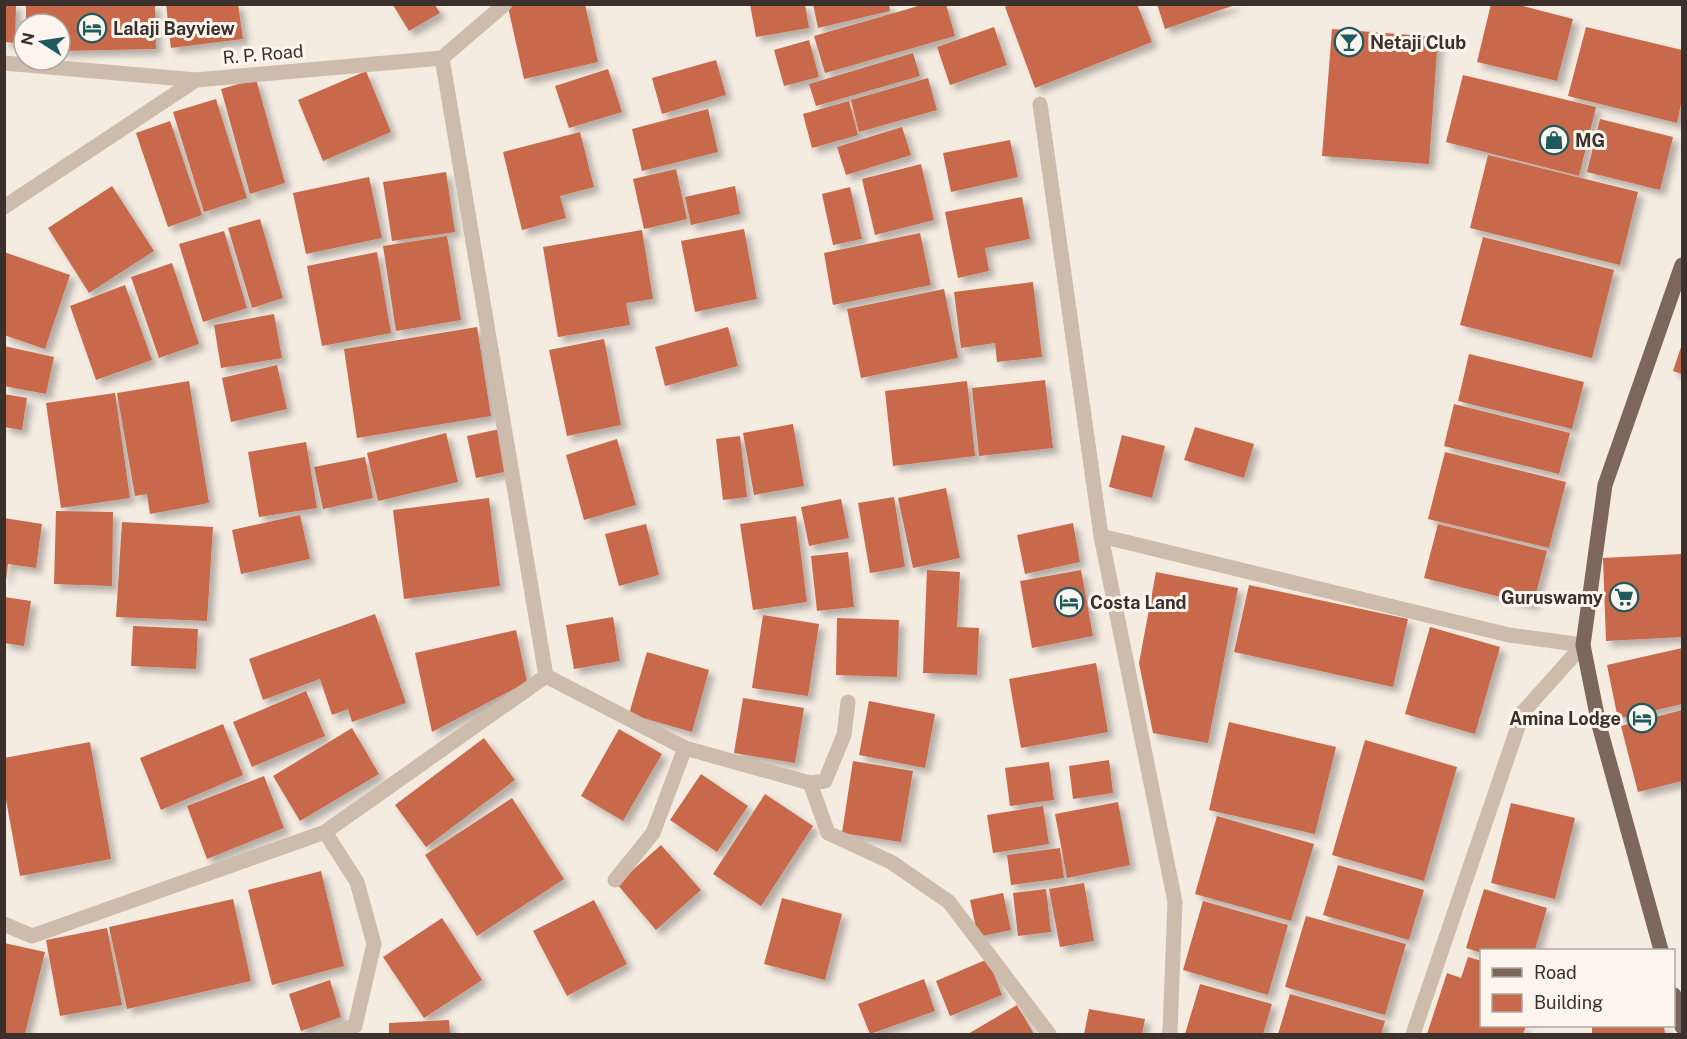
<svg xmlns="http://www.w3.org/2000/svg" width="1687" height="1039" viewBox="0 0 1687 1039" font-family="'Public Sans',sans-serif">
  <style>
    .building { fill: #c8694b; filter: url(#shadow) }
    .lines { fill: none; stroke-linecap: round; stroke-linejoin: round }
    .minor { stroke: #cdbbac; stroke-width: 15 }
    .tertiary { stroke: #cdbbac; stroke-width: 15 }
    .primary { stroke: #7d675c; stroke-width: 15 }
    .labels { text-anchor: middle; dominant-baseline: central; stroke-width: 6; stroke-linejoin: round; paint-order: stroke }
    .poi-label { font-size: 18px; font-weight: bold; fill: #3b302b; stroke: #fbf5ee; text-anchor: start }
    .street-label { font-size: 18px; fill: #3b302b; stroke: #fbf5ee }
  </style>
  <defs>
    <filter id="shadow"><feDropShadow dx="5.5" dy="5.5" stdDeviation="3" flood-color="#0004"/></filter>
  </defs>
  <rect width="100%" height="100%" fill="#f4ebe1"/>
  <path class="building" d="M 5,4 L 16,4 L 15,43 L 5,42 Z
    M 26,4 L 155,4 L 156,49 L 60,51 L 60,24 L 26,24 Z
    M 166,4 L 238,4 L 243,39 L 171,48 Z
    M 519,4 L 585,4 L 598,62 L 524,79 L 508,7 Z
    M 750,4 L 805,4 L 809,28 L 756,37 Z
    M 813,4 L 889,4 L 890,11 L 818,28 Z
    M 925,4 L 946,4 L 955,36 L 825,73 L 814,36 Z
    M 1011,4 L 1137,4 L 1152,42 L 1035,88 L 1005,7 Z
    M 1157,4 L 1235,4 L 1235,5 L 1165,29 Z
    M 1491,4 L 1515,4 L 1573,19 L 1557,81 L 1477,62 Z
    M 393,5 L 435,5 L 440,13 L 409,31 Z
    M 994,27 L 1007,65 L 950,85 L 937,47 Z
    M 1586,27 L 1682,50 L 1682,99 L 1677,123 L 1568,96 Z
    M 1332,29 L 1438,37 L 1429,164 L 1322,156 Z
    M 809,40 L 819,77 L 784,86 L 774,50 Z
    M 913,53 L 920,76 L 816,106 L 809,84 Z
    M 716,60 L 726,95 L 662,114 L 652,78 Z
    M 608,69 L 622,112 L 569,128 L 555,86 Z
    M 366,71 L 391,132 L 323,161 L 298,100 Z
    M 1463,75 L 1596,107 L 1579,176 L 1446,142 Z
    M 928,78 L 937,110 L 859,132 L 851,100 Z
    M 256,79 L 285,183 L 250,194 L 221,89 Z
    M 216,99 L 247,198 L 204,212 L 173,112 Z
    M 849,101 L 858,135 L 812,148 L 803,114 Z
    M 708,109 L 718,152 L 642,171 L 632,129 Z
    M 1600,119 L 1673,137 L 1660,190 L 1587,172 Z
    M 170,121 L 202,215 L 168,227 L 136,133 Z
    M 902,127 L 911,155 L 846,175 L 837,147 Z
    M 580,132 L 594,187 L 560,196 L 566,218 L 522,230 L 503,152 Z
    M 1010,140 L 1018,177 L 951,192 L 943,153 Z
    M 1488,155 L 1638,192 L 1620,265 L 1470,228 Z
    M 921,164 L 934,220 L 875,235 L 862,179 Z
    M 676,169 L 687,219 L 644,229 L 633,179 Z
    M 446,172 L 455,232 L 392,241 L 383,182 Z
    M 369,177 L 382,238 L 306,254 L 293,193 Z
    M 112,186 L 154,251 L 89,293 L 48,228 Z
    M 735,186 L 740,214 L 691,225 L 685,197 Z
    M 850,187 L 862,239 L 833,245 L 822,194 Z
    M 1022,197 L 1030,239 L 985,248 L 989,271 L 958,278 L 945,212 Z
    M 260,219 L 283,298 L 252,308 L 228,228 Z
    M 744,229 L 757,299 L 695,312 L 681,241 Z
    M 642,230 L 653,299 L 626,303 L 630,325 L 558,337 L 543,247 Z
    M 224,231 L 247,308 L 203,322 L 179,244 Z
    M 920,233 L 931,285 L 833,305 L 824,253 Z
    M 447,236 L 461,320 L 396,331 L 383,246 Z
    M 1483,237 L 1614,270 L 1592,358 L 1460,325 Z
    M 4,252 L 70,275 L 45,349 L 4,335 Z
    M 377,252 L 391,333 L 322,346 L 307,266 Z
    M 172,263 L 199,344 L 159,358 L 131,277 Z
    M 1033,282 L 1042,357 L 997,362 L 995,343 L 961,348 L 954,292 Z
    M 125,285 L 152,360 L 96,380 L 70,306 Z
    M 944,289 L 958,358 L 861,378 L 847,309 Z
    M 274,314 L 282,358 L 221,368 L 214,325 Z
    M 477,327 L 491,416 L 357,438 L 344,349 Z
    M 728,327 L 738,366 L 665,386 L 655,347 Z
    M 604,339 L 621,425 L 567,436 L 549,350 Z
    M 1682,344 L 1682,374 L 1673,371 Z
    M 4,346 L 54,357 L 46,394 L 4,386 Z
    M 1469,354 L 1584,382 L 1572,429 L 1458,401 Z
    M 277,365 L 287,409 L 231,422 L 222,378 Z
    M 1045,380 L 1053,448 L 979,456 L 972,388 Z
    M 189,381 L 209,503 L 150,514 L 147,494 L 135,496 L 117,393 Z
    M 967,381 L 975,456 L 893,466 L 885,391 Z
    M 115,393 L 130,498 L 61,508 L 46,403 Z
    M 4,394 L 27,398 L 22,430 L 4,427 Z
    M 1454,404 L 1570,433 L 1559,474 L 1444,446 Z
    M 793,424 L 804,486 L 754,495 L 743,433 Z
    M 1195,427 L 1254,444 L 1244,478 L 1184,460 Z
    M 500,429 L 509,471 L 476,478 L 467,436 Z
    M 446,433 L 458,482 L 378,501 L 367,453 Z
    M 1122,435 L 1165,446 L 1152,498 L 1109,487 Z
    M 740,436 L 747,497 L 723,500 L 716,439 Z
    M 617,439 L 636,505 L 584,520 L 566,455 Z
    M 306,442 L 317,508 L 259,517 L 248,452 Z
    M 1445,452 L 1566,482 L 1549,548 L 1428,519 Z
    M 365,457 L 373,498 L 323,509 L 314,467 Z
    M 946,488 L 960,558 L 913,568 L 898,498 Z
    M 894,497 L 905,567 L 870,573 L 858,503 Z
    M 489,498 L 500,586 L 404,599 L 393,510 Z
    M 841,499 L 849,538 L 809,546 L 801,507 Z
    M 56,511 L 113,512 L 112,586 L 54,584 Z
    M 300,515 L 310,559 L 241,574 L 232,530 Z
    M 796,516 L 807,602 L 753,610 L 740,524 Z
    M 4,518 L 42,524 L 36,568 L 8,564 L 6,580 L 4,580 Z
    M 122,522 L 213,527 L 207,621 L 116,617 Z
    M 1073,523 L 1080,562 L 1025,574 L 1017,535 Z
    M 646,524 L 659,575 L 619,586 L 605,534 Z
    M 1438,524 L 1547,551 L 1533,605 L 1424,578 Z
    M 848,552 L 854,607 L 817,611 L 811,556 Z
    M 1682,554 L 1682,637 L 1606,641 L 1603,558 Z
    M 927,570 L 960,572 L 957,627 L 979,628 L 977,675 L 923,673 Z
    M 1081,570 L 1093,636 L 1032,648 L 1020,581 Z
    M 1156,572 L 1238,588 L 1208,743 L 1153,733 L 1139,663 Z
    M 1249,585 L 1408,619 L 1393,687 L 1234,652 Z
    M 4,597 L 31,601 L 24,646 L 4,643 Z
    M 375,614 L 406,703 L 352,722 L 348,709 L 332,715 L 320,679 L 263,700 L 249,659 Z
    M 763,615 L 819,624 L 808,696 L 752,688 Z
    M 613,617 L 620,661 L 574,669 L 566,625 Z
    M 837,618 L 899,620 L 897,677 L 836,675 Z
    M 133,626 L 198,629 L 196,669 L 131,666 Z
    M 1430,627 L 1500,647 L 1475,734 L 1405,714 Z
    M 516,630 L 527,682 L 432,732 L 415,653 Z
    M 1682,648 L 1682,704 L 1618,719 L 1607,665 Z
    M 647,652 L 709,670 L 692,732 L 629,714 Z
    M 1096,663 L 1108,732 L 1021,748 L 1009,679 Z
    M 306,691 L 325,736 L 252,767 L 233,722 Z
    M 743,698 L 804,708 L 795,763 L 734,753 Z
    M 869,701 L 935,714 L 925,768 L 859,755 Z
    M 1682,710 L 1682,781 L 1638,792 L 1621,726 Z
    M 1229,722 L 1336,747 L 1315,834 L 1209,810 Z
    M 223,724 L 243,775 L 161,810 L 140,758 Z
    M 352,728 L 379,774 L 300,821 L 273,776 Z
    M 619,729 L 662,754 L 623,821 L 581,796 Z
    M 484,738 L 515,780 L 426,847 L 395,805 Z
    M 1365,740 L 1457,767 L 1424,881 L 1332,855 Z
    M 90,742 L 111,859 L 20,876 L 4,789 L 4,758 Z
    M 1109,760 L 1113,793 L 1073,799 L 1069,766 Z
    M 853,761 L 913,771 L 901,842 L 842,833 Z
    M 1049,762 L 1054,800 L 1010,806 L 1005,768 Z
    M 701,774 L 748,806 L 717,852 L 670,820 Z
    M 264,776 L 284,828 L 207,859 L 187,806 Z
    M 765,794 L 813,826 L 761,906 L 713,874 Z
    M 512,798 L 564,879 L 477,936 L 425,855 Z
    M 1118,802 L 1130,865 L 1067,878 L 1055,814 Z
    M 1511,803 L 1575,818 L 1555,899 L 1491,883 Z
    M 1043,806 L 1049,844 L 993,853 L 987,815 Z
    M 1217,816 L 1314,844 L 1291,921 L 1195,894 Z
    M 661,845 L 701,890 L 656,930 L 617,884 Z
    M 1060,848 L 1064,878 L 1011,885 L 1007,855 Z
    M 1338,865 L 1424,890 L 1409,940 L 1323,915 Z
    M 321,871 L 344,966 L 272,985 L 248,890 Z
    M 1084,883 L 1094,941 L 1060,947 L 1049,889 Z
    M 1046,889 L 1051,932 L 1018,936 L 1013,893 Z
    M 1484,889 L 1547,908 L 1535,950 L 1482,950 L 1482,953 L 1466,948 Z
    M 1003,893 L 1011,930 L 978,937 L 970,900 Z
    M 782,898 L 842,914 L 825,980 L 764,964 Z
    M 233,899 L 251,981 L 127,1009 L 109,927 Z
    M 594,900 L 627,964 L 567,996 L 533,931 Z
    M 1203,901 L 1288,925 L 1268,995 L 1183,970 Z
    M 1306,916 L 1406,944 L 1385,1015 L 1285,987 Z
    M 442,918 L 482,980 L 424,1018 L 383,957 Z
    M 107,928 L 122,1005 L 60,1016 L 46,940 Z
    M 4,943 L 45,952 L 25,1034 L 4,1034 Z
    M 1468,957 L 1482,961 L 1482,1026 L 1526,1026 L 1523,1034 L 1427,1034 L 1447,973 L 1461,978 Z
    M 988,959 L 1002,995 L 950,1016 L 936,981 Z
    M 924,979 L 935,1011 L 870,1034 L 858,1004 Z
    M 330,980 L 341,1017 L 301,1031 L 289,994 Z
    M 1200,984 L 1272,1004 L 1263,1034 L 1185,1034 Z
    M 1290,994 L 1385,1021 L 1381,1034 L 1278,1034 Z
    M 1017,1005 L 1034,1034 L 968,1034 Z
    M 1089,1009 L 1145,1019 L 1142,1034 L 1084,1034 Z
    M 449,1020 L 450,1034 L 389,1034 L 389,1023 Z
    M 1592,1026 L 1664,1026 L 1665,1034 L 1592,1034 Z"/>
  <g class="lines">
    <path class="minor" d="M 1040,104 L 1101,536 L 1175,902 L 1170,1031 L 1169,1034
      M 4,207 L 196,80
      M 1101,536 L 1509,635 L 1583,645
      M 546,676 L 685,748 L 810,783 L 828,833 L 891,862 L 949,902 L 1049,1034
      M 810,783 L 825,781 L 844,735 L 848,702
      M 325,832 L 357,882 L 374,944 L 355,1026 L 327,1034
      M 615,880 L 653,833 L 685,748
      M 4,924 L 32,936 L 325,832 L 546,676 L 442,58
      M 1413,1034 L 1523,712 L 1583,645"/>
    <path class="tertiary" d="M 4,63 L 196,80 L 442,58 L 505,4"/>
    <path class="primary" d="M 1661,950 L 1599,725 L 1583,645 L 1605,485 L 1682,265
      M 1674,995 L 1682,1027"/>
  </g>
  <defs>
    <g id="hotel-ring" transform="scale(1.5)"><circle r="9.5" fill="#fbf5ee" stroke="#1f5a5e" stroke-width="1.5"/><path d="M-6-4.5h1.5V1H6V5H4.5V3h-9V5H-6ZM-4 0a1.8 1.8 0 1 1 3.6 0ZM.5 0V-2.5h3Q6-2.5 6 0Z" fill="#1f5a5e"/></g>
    <g id="bar-ring" transform="scale(1.5)"><circle r="9.5" fill="#fbf5ee" stroke="#1f5a5e" stroke-width="1.5"/><path d="M-6-5H6L.8 .8V4.5H3.5V6h-7V4.5H-.8V.8Z" fill="#1f5a5e"/></g>
    <g id="shop-ring" transform="scale(1.5)"><circle r="9.5" fill="#fbf5ee" stroke="#1f5a5e" stroke-width="1.5"/><path d="M-5-2.5h2.3a2.7 3.5 0 0 1 5.4 0H5L5.5 6h-11ZM-1.5-2.5h3a1.5 2.3 0 0 0-3 0Z" fill="#1f5a5e"/></g>
    <g id="supermarket-ring" transform="scale(1.5)"><circle r="9.5" fill="#fbf5ee" stroke="#1f5a5e" stroke-width="1.5"/><path d="M-6-5.5h2.5l.6 2H6L4.5 2H-2.5L-4.4-4H-6ZM-1.5 3.2a1.3 1.3 0 1 0 .1 0ZM3 3.2a1.3 1.3 0 1 0 .1 0Z" fill="#1f5a5e"/></g>
  </defs>
  <g fill-rule="evenodd">
    <use href="#hotel-ring" x="92" y="28"/>
    <use href="#bar-ring" x="1349" y="42"/>
    <use href="#shop-ring" x="1554" y="140"/>
    <use href="#supermarket-ring" x="1624" y="597"/>
    <use href="#hotel-ring" x="1069" y="602"/>
    <use href="#hotel-ring" x="1642" y="718"/>
  </g>
  <g class="labels">
    <g class="poi-label">
      <text x="113" y="28">Lalaji Bayview</text>
      <text x="1370" y="42">Netaji Club</text>
      <text x="1575" y="140">MG</text>
      <text x="1603" y="597" text-anchor="end">Guruswamy</text>
      <text x="1090" y="602">Costa Land</text>
      <text x="1621" y="718" text-anchor="end">Amina Lodge</text>
    </g>
    <g class="street-label">
      <text transform="translate(263 54) rotate(-5)">R. P. Road</text>
    </g>
  </g>
  <rect width="1687" height="1039" fill="none" stroke="#3b302b" stroke-width="12"/>
  <rect x="1480" y="949" width="195" height="78" fill="#fbf5ee" stroke="#aea6a0" stroke-width="1.5"/>
  <rect x="1492" y="968" width="30" height="9" fill="#7d675c" stroke="#aea6a0" stroke-width="1.5"/>
  <text x="1534" y="979" font-size="18" fill="#3b302b">Road</text>
  <rect x="1492" y="994" width="30" height="18" fill="#c8694b" stroke="#aea6a0" stroke-width="1.5"/>
  <text x="1534" y="1009" font-size="18" fill="#3b302b">Building</text>
  <g transform="translate(42 42) rotate(282)"><circle r="28" fill="#fbf5ee" stroke="#aea6a0" stroke-width="1.5"/>
  <path d="M0-4.5L10 22L0 15L-10 22Z" fill="#1f5a5e"/>
  <text y="-9" font-size="16" font-weight="bold" text-anchor="middle" fill="#3b302b">N</text>
  </g>
</svg>
